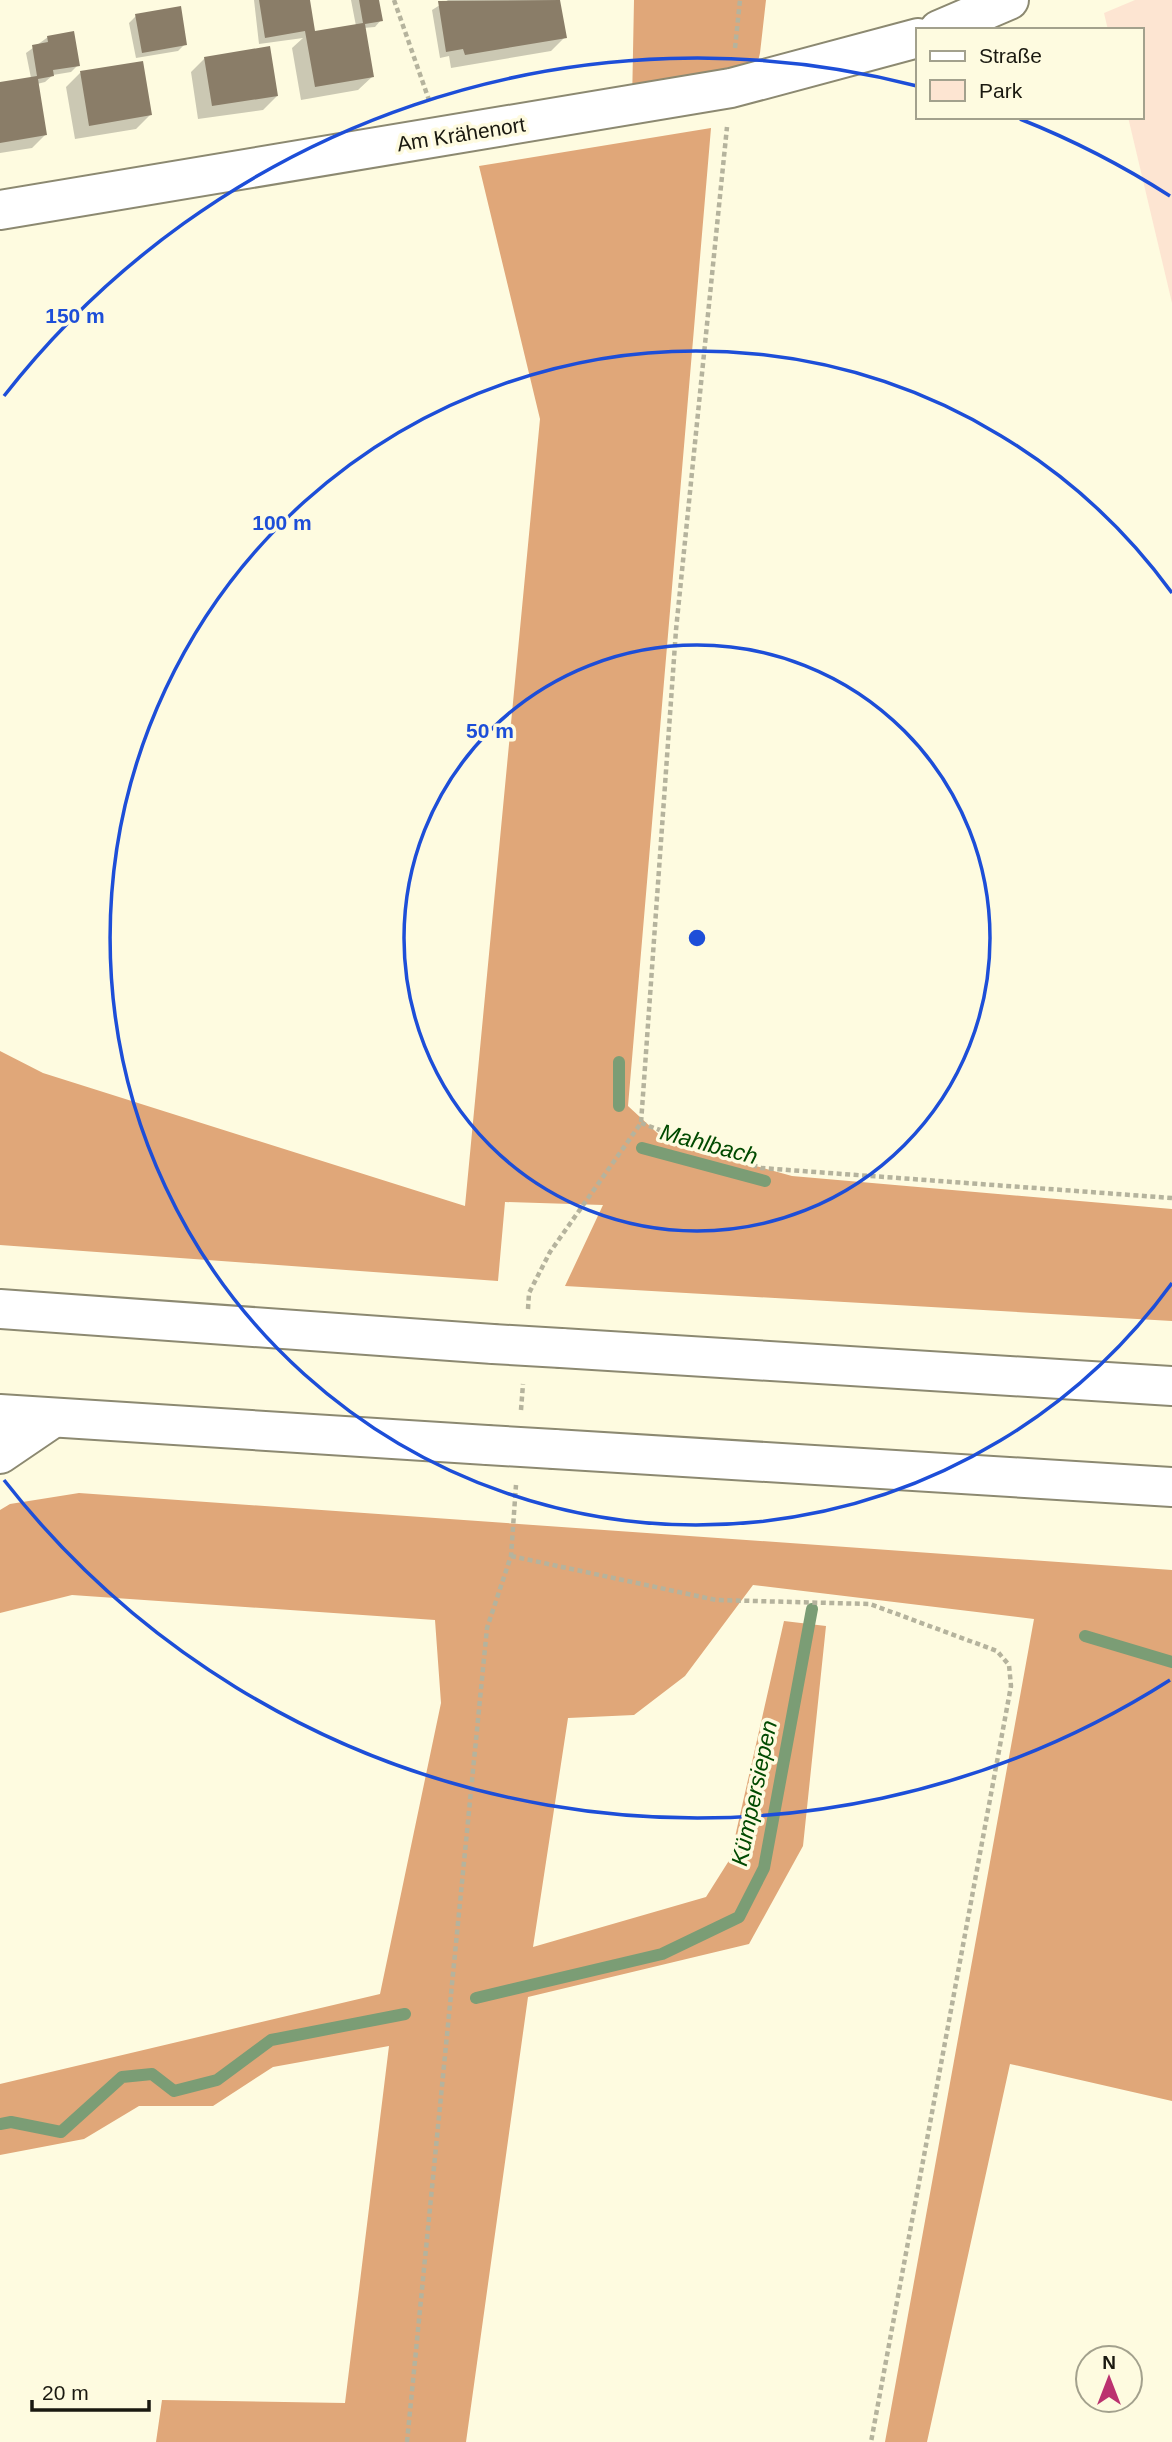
<svg xmlns="http://www.w3.org/2000/svg" width="1172" height="2442" viewBox="0 0 1172 2442" font-family="Arial,sans-serif">
  <style>
    .green { fill: #fde5d2 }
    .forest { fill: #e0a779 }
    .shadow { fill: #0003 }
    .lines { fill: none; stroke-linecap: round; stroke-linejoin: round }
    .stream { stroke: #7b9d75; stroke-width: 12 }
    .building { fill: #8a7d68 }
    .minor-casing { stroke: #8c8971; stroke-width: 42 }
    .highway-casing { stroke: #8c8971; stroke-width: 42 }
    .path { stroke: #b5b39d; stroke-width: 4.5; stroke-dasharray: 5 3.5; stroke-linecap: butt }
    .minor { stroke: #fff; stroke-width: 38 }
    .highway { stroke: #fff; stroke-width: 38 }
    .highway-bridge-casing { stroke: #8c8971; stroke-width: 42; stroke-linecap: butt }
    .highway-bridge { stroke: #fff; stroke-width: 38 }
    .ring { fill: none; stroke: #1d4ed8; stroke-width: 3.5 }
    .labels { text-anchor: middle; dominant-baseline: central; stroke-width: 7; stroke-linejoin: round; paint-order: stroke }
    .street-label { font-size: 21px; fill: #1a1910; stroke: #fefbe0 }
    .water-label { font-size: 23px; font-style: italic; fill: #014a00; stroke: #fefbe0 }
    .centre { fill: #1d4ed8; stroke: #fefbe0; stroke-width: 3.5 }
    .ring-label { font-size: 21px; text-anchor: middle; font-weight: bold; fill: #1d4ed8; stroke: #fefbe0; stroke-width: 7; stroke-linejoin: round; paint-order: stroke }
  </style>
  <rect width="100%" height="100%" fill="#fefbe0"/>
  <path class="green" d="M 1135,0 L 1172,0 L 1172,303 L 1128,117 L 1142,117 L 1142,30 L 1108,30 L 1104,13 Z"/>
  <path class="forest" d="M 634,0 L 766,0 L 760,53 L 753,82 L 632,104 Z
    M 711,128 L 628,1106 L 666,1141 L 792,1176 L 1172,1209 L 1172,1321 L 565,1286 L 603,1205 L 505,1202 L 498,1281 L 0,1245 L 0,1051 L 43,1073 L 465,1206 L 540,419 L 479,166 Z
    M 79,1493 L 1172,1570 L 1172,2101 L 1010,2064 L 927,2442 L 885,2442 L 1034,1619 L 753,1585 L 685,1676 L 634,1715 L 568,1718 L 533,1947 L 706,1897 L 730,1859 L 784,1621 L 826,1626 L 803,1846 L 749,1944 L 528,1997 L 466,2442 L 156,2442 L 162,2400 L 345,2403 L 389,2046 L 273,2067 L 213,2106 L 139,2106 L 84,2139 L 0,2155 L 0,2084 L 380,1994 L 441,1703 L 435,1620 L 72,1595 L 0,1613 L 0,1510 L 10,1504 Z"/>
  <path class="shadow" d="M 254,0 L 308,0 L 314,33 L 356,26 L 351,0 L 376,0 L 381,20 L 375,27 L 363,28 L 373,76 L 358,90 L 301,100 L 292,48 L 303,38 L 259,44 Z
    M 448,0 L 559,0 L 565,37 L 551,51 L 451,68 L 449,56 L 440,58 L 432,10 Z
    M 136,16 L 185,44 L 178,51 L 136,58 L 129,23 Z
    M 48,37 L 78,65 L 71,72 L 53,75 L 45,82 L 37,84 L 46,134 L 32,148 L 0,153 L 0,84 L 31,78 L 26,53 Z
    M 205,58 L 277,96 L 263,110 L 198,119 L 191,72 Z
    M 80,73 L 150,115 L 136,129 L 75,139 L 66,87 Z"/>
  <g class="lines">
    <path class="stream" d="M 619,1062 L 619,1106
      M 642,1148 L 765,1181
      M 1085,1636 L 1172,1662
      M 476,1998 L 662,1954 L 739,1917 L 764,1868 L 812,1609
      M 0,2124 L 11,2122 L 61,2132 L 122,2077 L 152,2074 L 174,2091 L 217,2080 L 271,2040 L 405,2014"/>
  </g>
  <path class="building" d="M 259,0 L 310,0 L 315,31 L 363,23 L 359,0 L 379,0 L 383,21 L 365,24 L 374,77 L 315,87 L 305,31 L 265,38 Z
    M 560,0 L 567,38 L 465,55 L 463,49 L 446,52 L 438,1 Z
    M 181,6 L 187,45 L 142,53 L 135,14 Z
    M 74,31 L 80,66 L 53,70 L 54,76 L 38,79 L 47,135 L 0,143 L 0,82 L 37,76 L 32,45 L 48,42 L 47,36 Z
    M 270,46 L 278,96 L 212,106 L 204,57 Z
    M 143,61 L 152,115 L 89,126 L 80,71 Z"/>
  <g class="lines">
    <g class="minor-casing">
      <path id="minor" d="M 939,30 L 1009,0
        M 0,210 L 731,88 L 918,38
        M 0,1454 L 53,1418"/>
    </g>
    <g class="highway-casing">
      <path id="highway" d="M 0,1309 L 493,1344
        M 561,1348 L 1172,1386
        M 0,1414 L 487,1445
        M 554,1449 L 1172,1487"/>
    </g>
    <path class="path" d="M 394,0 L 429,100
      M 735,48 L 740,0
      M 641,1123 L 761,1168 L 1172,1198
      M 528,1309 L 529,1293 L 550,1252 L 641,1123 L 676,630 L 727,127
      M 521,1410 L 523,1384
      M 511,1556 L 716,1600 L 870,1604 L 997,1651 L 1009,1665 L 1011,1686 L 871,2442
      M 407,2442 L 487,1628 L 511,1556 L 516,1485"/>
    <use href="#minor" class="minor"/>
    <use href="#highway" class="highway"/>
    <g class="highway-bridge-casing">
      <path id="highway-bridge" d="M 493,1344 L 561,1348
        M 487,1445 L 554,1449"/>
    </g>
    <use href="#highway-bridge" class="highway-bridge"/>
  </g>
  <g class="ring">
    <circle cx="697" cy="938" r="293"/>
    <path d="M1172 1283A587 587 0 1 1 1172 593"/>
    <path d="M1170 1680A880 880 0 0 1 4 1480M4 396A880 880 0 0 1 917 86M1020 119A880 880 0 0 1 1170 196"/>
  </g>
  <g class="labels">
    <g class="street-label">
      <text transform="translate(461 134) rotate(-9)">Am Krähenort</text>
    </g>
    <g class="water-label">
      <text transform="translate(709 1144) rotate(15)">Mahlbach</text>
      <text transform="translate(754 1793) rotate(-78)">Kümpersiepen</text>
    </g>
  </g>
  <circle cx="697" cy="938" r="10" class="centre"/>
  <g class="ring-label">
    <text x="75" y="323">150 m</text>
    <text x="282" y="530">100 m</text>
    <text x="490" y="738">50 m</text>
  </g>
  <rect x="916" y="28" width="228" height="91" fill="#fefbe0" stroke="#a3a18d" stroke-width="2"/>
  <rect x="930" y="51" width="35" height="10" fill="#ffffff" stroke="#a3a18d" stroke-width="2"/>
  <text x="979" y="63" font-size="21" fill="#1a1910">Straße</text>
  <rect x="930" y="80" width="35" height="21" fill="#fde5d2" stroke="#a3a18d" stroke-width="2"/>
  <text x="979" y="98" font-size="21" fill="#1a1910">Park</text>
  <g transform="translate(1109 2379)"><circle r="33" fill="#fefbe0" stroke="#a3a18d" stroke-width="2"/>
  <path d="M0-5L12 26L0 18L-12 26Z" fill="#bb326f"/>
  <text y="-10" font-size="19" font-weight="bold" text-anchor="middle" fill="#1a1910">N</text>
  </g>
  <path d="M32 2400v10h117v-10" fill="none" stroke="#1a1910" stroke-width="3.5"/>
  <text x="42" y="2400" font-size="21" fill="#1a1910" stroke="#fefbe0" stroke-width="5" paint-order="stroke">20 m</text>
</svg>
